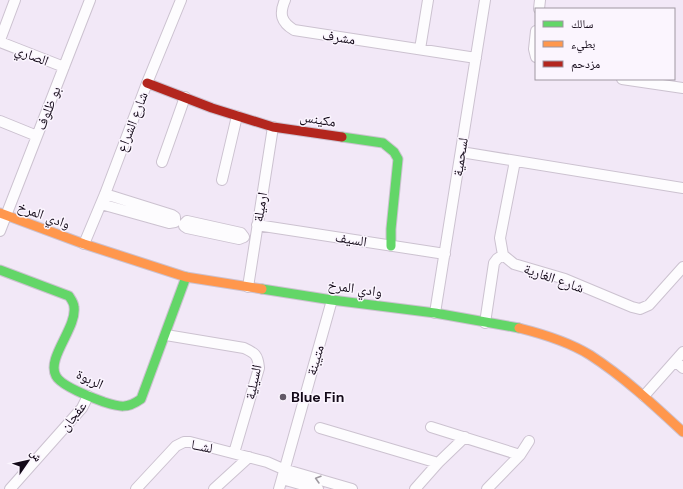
<svg xmlns="http://www.w3.org/2000/svg" width="683" height="489" viewBox="0 0 683 489" font-family="'DM Sans','Noto Naskh Arabic',sans-serif">
  <style>
    .lines { fill: none; stroke-linecap: round; stroke-linejoin: round }
    .street-casing { stroke: #ccc2d0; stroke-width: 12 }
    .fast-casing { stroke: #ccc2d0; stroke-width: 11 }
    .slow-casing { stroke: #ccc2d0; stroke-width: 11 }
    .jam-casing { stroke: #ccc2d0; stroke-width: 11 }
    .street { stroke: #fdfcfe; stroke-width: 10 }
    .fast { stroke: #63d668; stroke-width: 9 }
    .slow { stroke: #ff974d; stroke-width: 9 }
    .jam { stroke: #b3261e; stroke-width: 9 }
    .oneway { stroke: #a09ba2 }
    .poi-dot { fill: #625867; stroke: #fbf5fe; stroke-width: 1.5 }
    .labels { text-anchor: middle; dominant-baseline: central; stroke-width: 3; stroke-linejoin: round; paint-order: stroke }
    .street-label { font-size: 14px; fill: #140a19; stroke: #fbf5fe }
    .poi-label { font-size: 14px; font-weight: bold; fill: #140a19; stroke: #fbf5fe; text-anchor: start }
  </style>
  <rect width="100%" height="100%" fill="#f2e8f7"/>
  <g class="lines">
    <g class="street-casing">
      <path id="street" d="M 285,0 C 279,14 281,22 294,30 L 476,58
        M 539,9 L 540,0
        M 536,31 L 534,49 L 536,57
        M 0,40 L 15,0
        M 0,42 L 64,67
        M 420,49 L 428,0
        M 622,79 L 683,88
        M 0,121 L 37,136
        M 461,152 L 683,188
        M 515,161 L 500,238 L 503,255 L 514,264 L 565,279 L 632,307 L 640,309 L 649,305 L 683,267
        M 162,162 L 185,97
        M 222,180 L 237,116
        M 101,204 L 169,223 L 175,222 L 175,217 L 172,215 L 105,194
        M 187,221 L 241,233 L 244,237 L 239,239 L 187,228 L 184,226 L 184,224 Z
        M 257,225 L 445,254
        M 0,231 L 90,0
        M 84,244 L 105,194 L 147,83 L 181,0
        M 248,287 L 273,127
        M 435,313 L 485,0
        M 485,323 L 494,263 L 497,259 L 503,255
        M 166,335 L 244,348 C 255,353 258,355 259,368 L 234,453
        M 675,361 L 683,368
        M 644,396 L 683,352
        M 431,427 L 520,455
        M 320,428 L 438,463
        M 282,479 L 318,489
        M 10,489 L 82,408 L 88,396
        M 136,489 L 176,446 L 184,442 L 190,442 L 267,462 L 283,469 L 352,489
        M 214,489 L 249,457
        M 279,489 L 332,300
        M 415,489 L 438,463 L 465,437
        M 487,489 L 520,455 L 529,441"/>
    </g>
    <g class="fast-casing">
      <path id="fast" d="M 342,137 L 383,143 L 394,152 L 398,159 L 391,229 L 391,246
        M 0,270 L 69,296 C 71,299 74,303 74,307 C 77,328 46,358 56,376 C 61,386 93,398 104,402 C 120,407 127,409 141,399 L 186,277
        M 262,289 L 332,300 L 435,313 L 519,328"/>
    </g>
    <g class="slow-casing">
      <path id="slow" d="M 0,213 L 84,244 L 186,277 L 262,289
        M 519,328 C 543,334 569,342 590,355 C 624,377 654,405 683,432"/>
    </g>
    <g class="jam-casing">
      <path id="jam" d="M 147,83 L 212,108 L 273,127 L 342,137"/>
    </g>
    <use href="#street" class="street"/>
    <use href="#fast" class="fast"/>
    <use href="#slow" class="slow"/>
    <use href="#jam" class="jam"/>
  </g>
  <defs><path id="oneway-chevron" d="M-2-3.5L2.5 0L-2 3.5" fill="none" stroke-width="1.6" stroke-linecap="round" stroke-linejoin="round"/></defs>
  <use class="oneway" href="#oneway-chevron" transform="translate(318 479) rotate(-164)"/>
  <circle class="poi-dot" cx="283" cy="397" r="4"/>
  <g class="labels">
    <g class="street-label">
      <text transform="translate(339 37) rotate(9)">مشرف</text>
      <text transform="translate(32 55) rotate(21)">الصاري</text>
      <text transform="translate(48 108) rotate(-69)">بو ظلوف</text>
      <text transform="translate(318 119) rotate(9)">مكينس</text>
      <text transform="translate(132 122) rotate(-69)">شارع الشراع</text>
      <text transform="translate(460 157) rotate(-81)">لسحمية</text>
      <text transform="translate(260 207) rotate(-81)">ارميلة</text>
      <text transform="translate(44 215) rotate(20)">وادي المرخ</text>
      <text transform="translate(351 239) rotate(9)">السيف</text>
      <text transform="translate(554 278) rotate(19)">شارع الغارية</text>
      <text transform="translate(355 288) rotate(8)">وادي المرخ</text>
      <text transform="translate(315 360) rotate(-74)">متيبنة</text>
      <text transform="translate(90 379) rotate(25)">الربوة</text>
      <text transform="translate(253 382) rotate(-78)">السيلية</text>
      <text transform="translate(73 416) rotate(-52)">عفجان</text>
      <text transform="translate(202 446) rotate(11)">لشــا</text>
    </g>
    <g class="poi-label">
      <text x="291" y="397">Blue Fin</text>
    </g>
  </g>
  <rect x="535" y="8" width="140" height="72" fill="#fbf5fe" stroke="#9f97a2"/>
  <rect x="543" y="21" width="20" height="6" fill="#63d668" stroke="#9f97a2"/>
  <text x="571" y="28" font-size="12" fill="#140a19">سالك</text>
  <rect x="543" y="41" width="20" height="6" fill="#ff974d" stroke="#9f97a2"/>
  <text x="571" y="48" font-size="12" fill="#140a19">بطيء</text>
  <rect x="543" y="61" width="20" height="6" fill="#b3261e" stroke="#9f97a2"/>
  <text x="571" y="68" font-size="12" fill="#140a19">مزدحم</text>
  <g transform="translate(28 461) rotate(56)" stroke="#fbf5fe" stroke-width="3" paint-order="stroke">
  <path d="M0-3L7 15L0 10L-7 15Z" fill="#140a19"/>
  <text y="-6" font-size="11" font-weight="bold" text-anchor="middle" fill="#140a19">ش</text>
  </g>
</svg>
